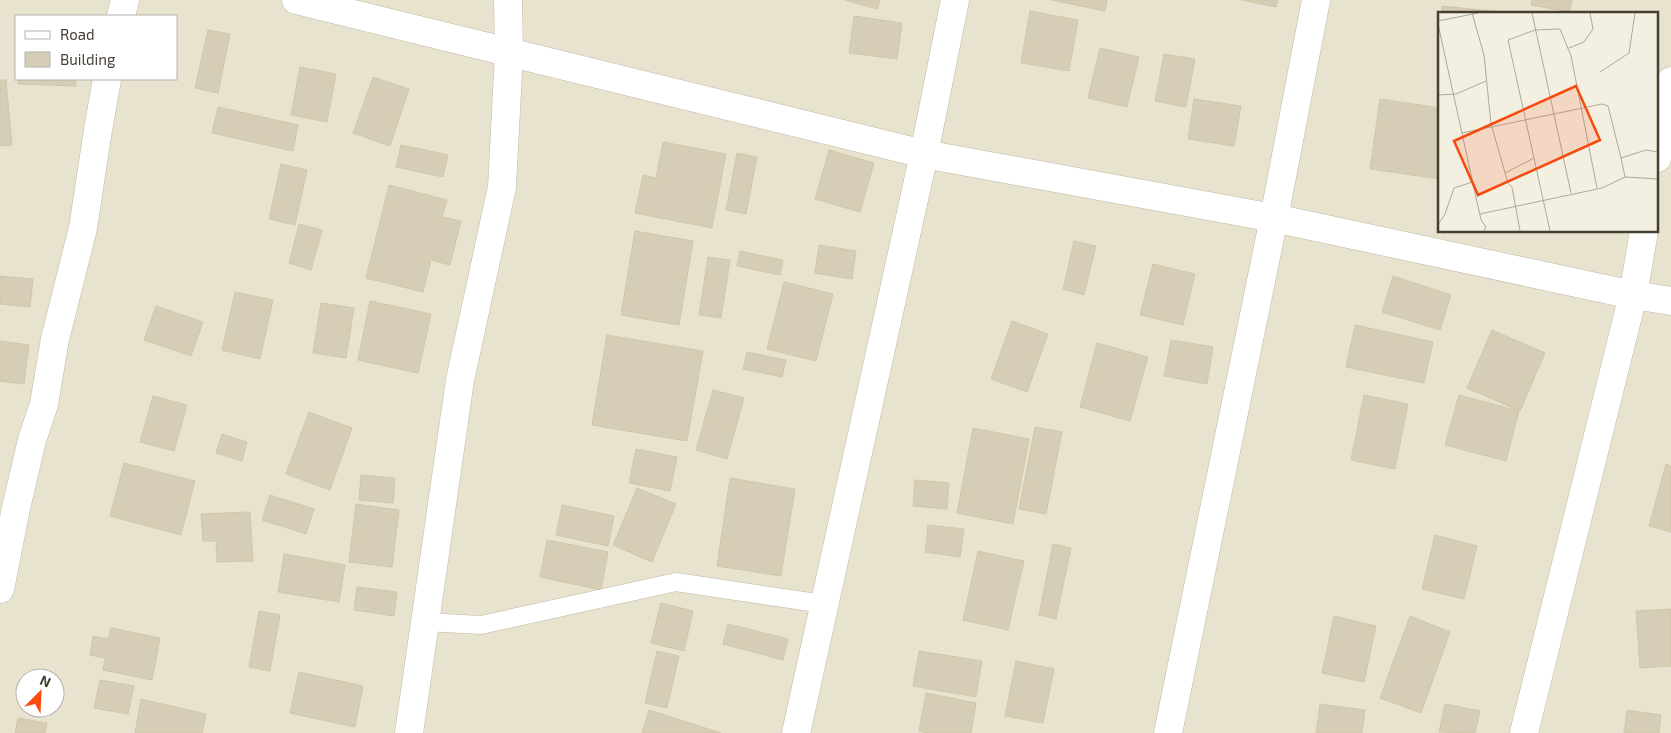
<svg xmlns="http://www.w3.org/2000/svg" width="1671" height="733" viewBox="0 0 1671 733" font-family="'Exo 2',sans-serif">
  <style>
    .residential { fill: #e8e3cf; fill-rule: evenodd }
    .building { fill: #d5cdb6; stroke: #d1c6a9 }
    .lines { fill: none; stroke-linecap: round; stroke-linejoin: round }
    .service-casing { stroke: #bfb9a4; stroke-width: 19 }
    .minor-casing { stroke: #bfb9a4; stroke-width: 29 }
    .service { stroke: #fff; stroke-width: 18 }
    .minor { stroke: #fff; stroke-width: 28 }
    .inset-road { fill: none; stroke: #ada99c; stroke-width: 1 }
    .view { fill: #f64b0f; fill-opacity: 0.15; stroke: #f64b0f; stroke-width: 2.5 }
    .inset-edge { fill: none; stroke: #453f32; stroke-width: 2.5 }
  </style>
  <rect width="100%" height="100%" fill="#f3f0e2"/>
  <path class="residential" d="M 0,0 L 1671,0 L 1671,733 L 0,733 ZM 1440,14 L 1657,14 L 1657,231 L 1440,231 ZM 16,16 L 176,16 L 176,79 L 16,79 ZM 25,678 L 55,678 L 55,708 L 25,708 Z"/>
  <path class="building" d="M 845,0 L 880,0 L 877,9 Z
    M 1051,0 L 1107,0 L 1105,11 Z
    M 1242,0 L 1278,0 L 1276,7 Z
    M 1532,0 L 1572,0 L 1570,12 L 1531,5 Z
    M 1442,6 L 1511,13 L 1511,14 L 1442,14 Z
    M 1030,11 L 1078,20 L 1069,71 L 1021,63 Z
    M 854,16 L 902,23 L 897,59 L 849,53 Z
    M 208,30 L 230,34 L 218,93 L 195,88 Z
    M 1100,48 L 1139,57 L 1127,107 L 1088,98 Z
    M 1164,54 L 1195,59 L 1186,107 L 1155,101 Z
    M 300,67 L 336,74 L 327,122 L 291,115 Z
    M 373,77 L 409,89 L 390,146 L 353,133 Z
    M 18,79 L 76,79 L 76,86 L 18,84 Z
    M 0,80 L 6,80 L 12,145 L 0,146 Z
    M 1194,99 L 1241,106 L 1234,146 L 1188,139 Z
    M 1380,99 L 1440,108 L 1440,179 L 1370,169 Z
    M 218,107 L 298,125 L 293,151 L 212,133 Z
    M 663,142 L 726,154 L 712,228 L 635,213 L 643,175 L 656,178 Z
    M 401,145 L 448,155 L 443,177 L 396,167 Z
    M 829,150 L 874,163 L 860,212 L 815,199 Z
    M 737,153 L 757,157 L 746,214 L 726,210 Z
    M 281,164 L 307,170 L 295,225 L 269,219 Z
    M 389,185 L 447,200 L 442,217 L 461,221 L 450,265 L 431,260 L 423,292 L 366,278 Z
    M 299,224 L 322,230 L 311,270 L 289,263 Z
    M 635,231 L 693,241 L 679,325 L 621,315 Z
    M 1074,241 L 1096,246 L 1084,295 L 1063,289 Z
    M 819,245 L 856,251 L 852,279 L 815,273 Z
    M 740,251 L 783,260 L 780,275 L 737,266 Z
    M 708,257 L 730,260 L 721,318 L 699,315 Z
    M 1153,264 L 1195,274 L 1183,325 L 1140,315 Z
    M 0,276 L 33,279 L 30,307 L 0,304 Z
    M 1393,276 L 1451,295 L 1440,330 L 1382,312 Z
    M 784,282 L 833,294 L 816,361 L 767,349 Z
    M 235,292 L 273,300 L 260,359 L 222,350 Z
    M 370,301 L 431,314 L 418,373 L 358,360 Z
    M 321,303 L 354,308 L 346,358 L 313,353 Z
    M 156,306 L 203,322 L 191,356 L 144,340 Z
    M 1012,321 L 1048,334 L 1027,392 L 991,379 Z
    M 1355,325 L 1433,342 L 1424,383 L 1346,367 Z
    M 1492,330 L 1545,353 L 1520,411 L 1467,388 Z
    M 607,335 L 703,351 L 687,441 L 592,425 Z
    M 1171,340 L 1213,347 L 1207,384 L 1164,376 Z
    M 0,341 L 29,345 L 24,384 L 0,381 Z
    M 1097,343 L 1148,357 L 1130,421 L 1080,407 Z
    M 747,352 L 786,360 L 782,377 L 743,369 Z
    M 713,390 L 744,398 L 727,459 L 696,450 Z
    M 1364,395 L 1408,404 L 1395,469 L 1351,460 Z
    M 1459,395 L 1519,411 L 1506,461 L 1445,445 Z
    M 153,396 L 187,405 L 174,451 L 140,442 Z
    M 309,412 L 352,428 L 330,490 L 286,474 Z
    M 1035,427 L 1062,432 L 1046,514 L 1019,509 Z
    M 973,428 L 1029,439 L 1013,524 L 957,513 Z
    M 222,434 L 247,442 L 242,461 L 216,453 Z
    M 636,449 L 677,457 L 670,491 L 629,483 Z
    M 124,463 L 195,481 L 181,535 L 110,516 Z
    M 1666,464 L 1671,466 L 1671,532 L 1649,526 Z
    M 361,475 L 395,478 L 393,503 L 359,500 Z
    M 730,478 L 795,489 L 781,576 L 717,566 Z
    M 915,480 L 949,483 L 947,509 L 913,506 Z
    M 637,488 L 676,504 L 652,562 L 613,545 Z
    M 270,495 L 314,509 L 306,534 L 262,520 Z
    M 356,504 L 399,510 L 392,567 L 349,562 Z
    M 562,505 L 614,516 L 608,546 L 556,535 Z
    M 250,512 L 253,561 L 217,562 L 216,541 L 203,541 L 201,514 Z
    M 928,525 L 964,529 L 960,557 L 925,552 Z
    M 1435,535 L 1477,546 L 1464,599 L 1422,589 Z
    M 547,540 L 608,552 L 601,590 L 540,577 Z
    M 1053,544 L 1071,548 L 1056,619 L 1039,615 Z
    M 978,551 L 1024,561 L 1008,630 L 963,620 Z
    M 284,554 L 345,565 L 339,602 L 278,592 Z
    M 357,587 L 397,592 L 394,616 L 354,610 Z
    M 661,603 L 693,611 L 684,651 L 651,643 Z
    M 1671,609 L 1671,666 L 1640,668 L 1636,611 Z
    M 259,611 L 280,615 L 270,671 L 249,667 Z
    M 1334,616 L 1376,626 L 1364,682 L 1322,673 Z
    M 1410,616 L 1450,632 L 1421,713 L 1380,698 Z
    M 728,624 L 788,639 L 783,660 L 723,644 Z
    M 111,628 L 160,638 L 152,680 L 103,670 L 105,658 L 90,655 L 93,636 L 108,639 Z
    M 657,651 L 679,656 L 667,708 L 645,703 Z
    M 919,651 L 982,661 L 976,697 L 913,686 Z
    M 1016,661 L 1054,669 L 1043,723 L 1005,716 Z
    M 299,672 L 363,686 L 355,727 L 290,713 Z
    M 100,680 L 134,686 L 128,714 L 94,708 Z
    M 926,693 L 976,703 L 971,733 L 927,733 L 919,731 Z
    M 141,699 L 206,714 L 202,733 L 135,733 Z
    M 1320,704 L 1365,710 L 1362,733 L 1316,733 Z
    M 1445,704 L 1480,711 L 1475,733 L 1439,732 Z
    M 649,710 L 721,733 L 642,733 Z
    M 1627,710 L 1661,715 L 1659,733 L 1624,733 Z
    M 18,718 L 47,723 L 45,733 L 15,733 Z"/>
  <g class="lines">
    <g class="service-casing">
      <path id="service" d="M 425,622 L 481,625 L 676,582 L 824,604"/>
    </g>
    <g class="minor-casing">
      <path id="minor" d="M 296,0 L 924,154 L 1274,218 L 1633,295 L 1671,301
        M 121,16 L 125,0
        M 1657,158 L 1671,81
        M 0,589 L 16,508 L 32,440 L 44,404 L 55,339 L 83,228 L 98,130 L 107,79
        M 409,733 L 460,380 L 502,187 L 509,53 L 508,0
        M 796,733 L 924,154 L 955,0
        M 1168,733 L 1274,218 L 1316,0
        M 1524,733 L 1633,295 L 1644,231"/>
    </g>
    <use href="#service" class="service"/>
    <use href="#minor" class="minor"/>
  </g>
  <g transform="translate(1438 12)">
    <rect width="220" height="220" fill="#f3f0e2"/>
    <path class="inset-road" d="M 34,1 L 46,43 L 53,112 L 70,171 L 74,175 L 82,219M 94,1 L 133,181M 0,9 L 40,1M 0,12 L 43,208 L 48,215 L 46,219M 131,36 L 146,30 L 155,17 L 152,1M 162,60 L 191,41 L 197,1M 0,83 L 18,82 L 48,69M 24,121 L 164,92 L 170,94 L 183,146 L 187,165 L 164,176 L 42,202M 183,146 L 208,138 L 220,140M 67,161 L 96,146M 187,165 L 220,167M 0,213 L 7,202 L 16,176 L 34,170M 112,219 L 70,28 L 97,18 L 122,17 L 133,44 L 159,176"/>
    <path class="view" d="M 138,74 L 162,128 L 40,183 L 16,129 Z"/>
    <rect width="220" height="220" class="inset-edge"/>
  </g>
  <rect x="15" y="15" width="162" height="65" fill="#ffffff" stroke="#b5b2ad"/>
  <rect x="25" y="31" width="25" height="8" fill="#ffffff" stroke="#b5b2ad"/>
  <text x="60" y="40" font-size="15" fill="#453f32">Road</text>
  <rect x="25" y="52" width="25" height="15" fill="#d5cdb6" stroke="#b5b2ad"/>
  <text x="60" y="65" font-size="15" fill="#453f32">Building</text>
  <g transform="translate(40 693) rotate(24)"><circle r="24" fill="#ffffff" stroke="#b5b2ad"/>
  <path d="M0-4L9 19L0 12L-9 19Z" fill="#ff4c0d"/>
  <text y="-8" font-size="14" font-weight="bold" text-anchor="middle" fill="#453f32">N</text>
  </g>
</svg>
